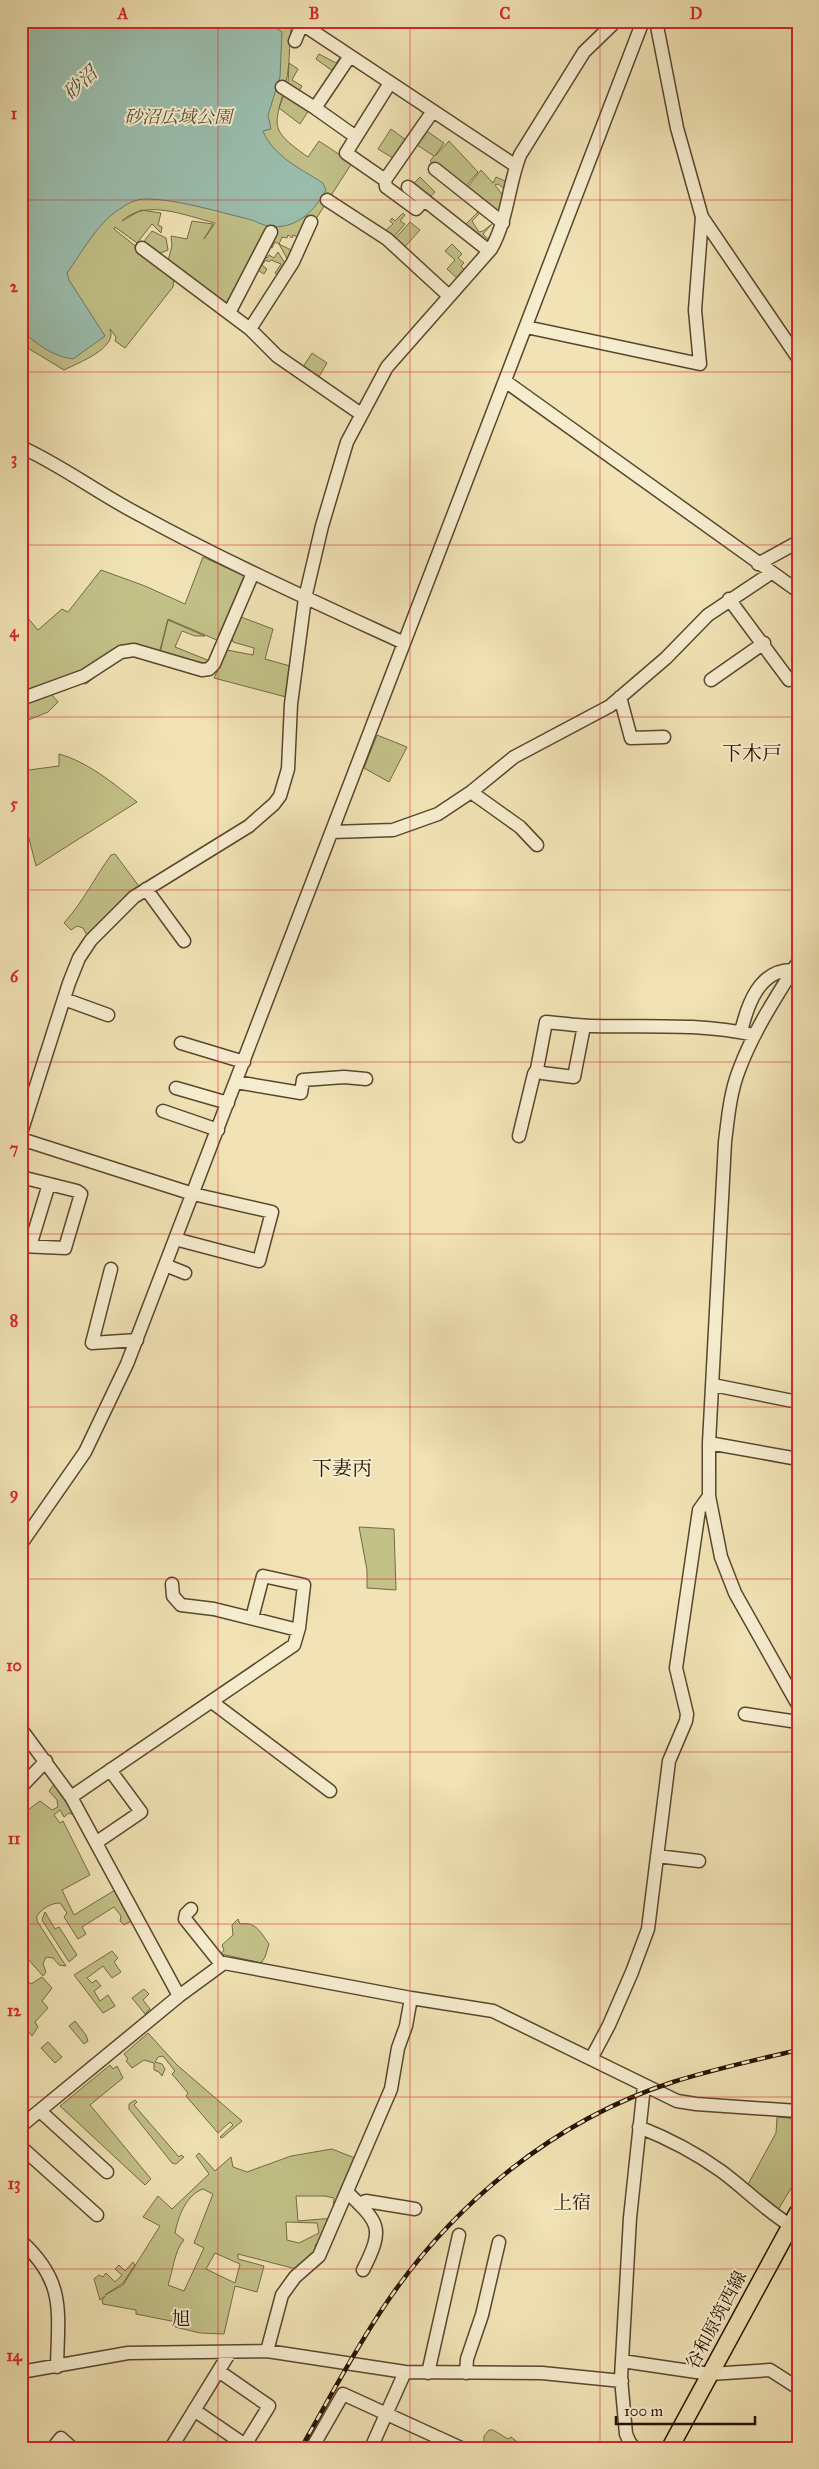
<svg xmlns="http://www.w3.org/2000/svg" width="819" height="2469" viewBox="0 0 819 2469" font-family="'IM FELL Great Primer','Noto Serif JP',serif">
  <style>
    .green { fill: #c2c188; stroke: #746a44; fill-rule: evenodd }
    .water { fill: #9bbeae; stroke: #6c7a68 }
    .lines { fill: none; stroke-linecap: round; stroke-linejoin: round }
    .minor-casing { stroke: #58472d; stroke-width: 15 }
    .major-casing { stroke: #251300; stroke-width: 19 }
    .minor { stroke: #f6edcf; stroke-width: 12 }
    .major { stroke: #f1e3b5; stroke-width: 16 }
    .rail-casing { stroke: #251300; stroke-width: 4.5 }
    .rail { stroke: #f6edcf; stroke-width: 2.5; stroke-dasharray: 8; stroke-linecap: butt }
    .grid { fill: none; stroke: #d62828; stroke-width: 1; stroke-opacity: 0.55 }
    .labels { text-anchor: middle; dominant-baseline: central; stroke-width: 4; stroke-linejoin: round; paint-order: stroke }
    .park-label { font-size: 18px; font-style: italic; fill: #5c5030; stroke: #f6edcf }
    .street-label { font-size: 18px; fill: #251300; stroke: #f6edcf }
    .water-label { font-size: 19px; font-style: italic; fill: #4e4f3d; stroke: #f6edcf }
    .neighbourhood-label { font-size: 19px; fill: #251300; stroke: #f6edcf }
    .quarter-label { font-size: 20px; fill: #251300; stroke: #f6edcf }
    .neatline { fill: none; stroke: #d62828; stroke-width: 2 }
    .grid-label { font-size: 16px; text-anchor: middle; font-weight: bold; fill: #d62828 }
  </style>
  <rect width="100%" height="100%" fill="#f1e3b5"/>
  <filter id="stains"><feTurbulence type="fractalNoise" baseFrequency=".004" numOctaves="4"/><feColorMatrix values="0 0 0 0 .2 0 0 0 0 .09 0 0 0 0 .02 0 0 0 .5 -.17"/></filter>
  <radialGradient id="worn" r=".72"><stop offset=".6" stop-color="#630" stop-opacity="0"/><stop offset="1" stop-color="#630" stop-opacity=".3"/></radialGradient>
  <path class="green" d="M 21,21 L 296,21 L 291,28 C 289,46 290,65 286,82 C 275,127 267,128 308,157 L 319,141 L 352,163 L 303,239 L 293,235 L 292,238 L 288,235 L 287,238 L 282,237 L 279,244 L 293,251 L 290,264 L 279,244 L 275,242 L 272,248 L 267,245 L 229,310 L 177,271 L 180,268 L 173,268 L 168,261 L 172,246 L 171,236 L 187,239 L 192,221 L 213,224 L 204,239 L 215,223 C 186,216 146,198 122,221 L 141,210 L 161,213 L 158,225 L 162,227 L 161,233 L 152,224 L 137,243 L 115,227 L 114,229 L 174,277 L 173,287 L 125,348 L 115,341 L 116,337 L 110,329 C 118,348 78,363 64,370 L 21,344 Z
    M 319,54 L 336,63 L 342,55 L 343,60 L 334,72 L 316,59 Z
    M 289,63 L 298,69 L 292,80 L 302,86 L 297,94 L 288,83 Z
    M 284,94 L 309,110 L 300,124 L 279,108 Z
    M 391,129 L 409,142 L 396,160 L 378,149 Z
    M 424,129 L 444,143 L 435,156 L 449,141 L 478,172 L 463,189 L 430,161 L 434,156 L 414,143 Z
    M 481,170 L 493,183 L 496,177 L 505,181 L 508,177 L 506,190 L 498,184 L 495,185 L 505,198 L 500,216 L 465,190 Z
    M 420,177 L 435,192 L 428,199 L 412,185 Z
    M 479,211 L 481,212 L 472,221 L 479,232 L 483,231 L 492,224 L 483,234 L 491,242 L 485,244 L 464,226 Z
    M 403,213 L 405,215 L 400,221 L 405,224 L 392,239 L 384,232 L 393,224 L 390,221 L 392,218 L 395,221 Z
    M 410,222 L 420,230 L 402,250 L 393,241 Z
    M 152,231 L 166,238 L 168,250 L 156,255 L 144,245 L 145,240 Z
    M 452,244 L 462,254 L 458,258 L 464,263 L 461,266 L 465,271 L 458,279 L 447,269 L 455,260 L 445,251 Z
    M 278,252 L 288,268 L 282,278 L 275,273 L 281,264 L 271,260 L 269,262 L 266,260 L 262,265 L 267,269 L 264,274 L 253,267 L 261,254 L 267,258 L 269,255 L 274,258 Z
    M 312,353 L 327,363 L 317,380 L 301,370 Z
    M 203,557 L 244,576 L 219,641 L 168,619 L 159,654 L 133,647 L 86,684 L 79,683 L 21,695 L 21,610 L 38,630 L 62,609 L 68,612 L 101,570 L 145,586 L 185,604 Z
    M 241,617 L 273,629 L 265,659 L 290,666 L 286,697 L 214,678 L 227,650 L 253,655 L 254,648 L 233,642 L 232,638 Z
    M 168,620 L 205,636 L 195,636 L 182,631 L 175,647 L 210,661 L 206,665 L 160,653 Z
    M 51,694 L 58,702 L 48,712 L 21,723 L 21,704 Z
    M 377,735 L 407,747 L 389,782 L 364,768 Z
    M 59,754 C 88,762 113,783 137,802 L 36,866 L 21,807 L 21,771 L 59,766 Z
    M 115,854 L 141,889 L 89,939 L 83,928 L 77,926 L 71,930 L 64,923 C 83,902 95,877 111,855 Z
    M 359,1527 L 394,1529 L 396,1590 L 367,1588 L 367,1570 Z
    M 55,1783 L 76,1816 L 69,1813 L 64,1817 L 60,1810 L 54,1815 L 60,1823 L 63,1821 L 90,1875 L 62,1890 L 74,1915 L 115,1890 L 131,1921 L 124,1925 L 120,1921 L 121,1916 L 114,1907 L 82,1927 L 86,1934 L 78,1939 L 64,1917 L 67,1913 L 60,1903 C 52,1903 42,1908 37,1916 L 37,1921 L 66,1966 L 59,1965 L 53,1958 L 46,1957 L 43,1964 L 46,1972 L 43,1976 L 21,1951 L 21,1808 L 28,1810 L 40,1801 L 52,1810 L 58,1807 L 57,1800 L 49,1791 Z
    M 45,1912 L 55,1929 L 59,1927 L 77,1955 L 69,1962 L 42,1920 Z
    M 238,1919 L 240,1924 C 256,1921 261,1933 269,1944 L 265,1957 L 261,1963 L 221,1954 L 224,1950 L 222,1945 L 233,1935 L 232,1925 Z
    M 112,1951 L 118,1958 L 114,1962 L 121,1972 L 112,1978 L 103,1966 L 87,1978 L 92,1983 L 96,1980 L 101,1986 L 94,1991 L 100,2001 L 108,1995 L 115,2006 L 103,2013 L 74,1975 Z
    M 21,1975 L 31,1984 L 42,1977 L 52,1988 L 42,2001 L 48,2008 L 35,2022 L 38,2027 L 32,2036 L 27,2030 L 21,2029 Z
    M 144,1989 L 149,1994 L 143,2000 L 150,2009 L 145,2014 L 132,1998 Z
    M 75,2021 L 86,2035 L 88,2041 L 84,2044 L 69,2026 Z
    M 148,2033 L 177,2065 L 242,2121 L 222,2138 L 220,2137 L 233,2125 L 230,2122 L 218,2133 L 186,2096 L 188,2093 L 172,2074 L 175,2071 L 163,2056 L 158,2057 L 155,2062 L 162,2064 L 165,2069 L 162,2076 L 159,2072 L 154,2070 L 154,2063 L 144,2060 L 132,2068 L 126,2061 L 128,2059 L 124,2054 Z
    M 48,2042 L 62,2057 L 55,2063 L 41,2048 Z
    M 110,2065 L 113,2069 L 117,2066 L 123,2078 L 90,2105 L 151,2179 L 145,2185 L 60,2106 Z
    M 135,2100 L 137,2102 L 134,2105 L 179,2157 L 181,2155 L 184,2157 L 176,2164 L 172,2163 L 129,2109 L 129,2104 Z
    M 777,2117 L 798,2119 L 798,2177 L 776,2213 L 746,2188 L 776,2133 Z
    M 332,2149 L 355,2158 L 333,2209 L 334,2198 L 325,2196 L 296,2196 L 298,2221 L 334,2218 L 320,2244 L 316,2244 L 315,2247 L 318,2249 L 300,2270 L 238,2254 L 238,2259 L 264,2266 L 257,2292 L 235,2286 L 224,2334 L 200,2333 L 175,2327 L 176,2322 L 136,2314 L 136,2310 L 103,2304 L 102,2300 L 105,2296 L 100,2300 L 94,2279 L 99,2275 L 103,2277 L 106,2273 L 115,2282 L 122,2275 L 115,2269 L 119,2265 L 125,2271 L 133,2262 L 135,2265 L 123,2283 L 105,2295 L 123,2285 L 160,2226 L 143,2217 L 158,2196 L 172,2209 L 209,2174 L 196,2156 L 199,2153 L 215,2171 L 231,2157 L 233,2167 L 247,2172 L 291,2156 ZM 203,2189 L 213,2194 L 194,2243 L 204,2248 L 184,2291 L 168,2285 C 173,2271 174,2251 184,2240 L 175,2233 C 178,2217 186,2195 203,2189 ZM 286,2222 L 317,2223 L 319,2233 L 299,2243 L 287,2240 ZM 215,2253 L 240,2264 L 235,2283 L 206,2269 Z
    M 489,2430 L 493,2430 L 508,2439 L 511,2437 L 525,2448 L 481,2448 L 484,2443 L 484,2436 Z"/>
  <path class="water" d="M 21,21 L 278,21 L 276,28 L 282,32 L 280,77 L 268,115 L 271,129 L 263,131 C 273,156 301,169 323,183 L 326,190 C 315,210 299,227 274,227 C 266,227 256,221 248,219 C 219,212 173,198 144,199 C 138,199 128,203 123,207 C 99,220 83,251 67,273 L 69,280 L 105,336 L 73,359 C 51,356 38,344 21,331 Z"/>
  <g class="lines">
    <g class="minor-casing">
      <path id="minor" d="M 656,21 L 677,128 L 702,217 L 798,358
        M 295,41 L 302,24 L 516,166
        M 282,87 L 315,108 L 350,56
        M 315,108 L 356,137 L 390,83
        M 356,137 L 346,153 L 385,180 L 386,187 L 416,209 L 424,200
        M 435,169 L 503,223
        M 385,180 L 433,111
        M 408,187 L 489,251
        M 327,200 L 387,239 L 449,296
        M 142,248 L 250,329 L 277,356 L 361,414
        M 229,313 L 271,232
        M 526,327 L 700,364 L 695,310 L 702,217
        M 250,329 L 293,262 L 311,222
        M 505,381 L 798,591
        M 21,447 C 63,466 99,494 140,515 C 226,562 315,602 404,643
        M 758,564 L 798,542
        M 729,599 L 789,680
        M 711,680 L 764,643
        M 620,697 L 631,738 L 664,737
        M 21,699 L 84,676 L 121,652 L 134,650 L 202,670 L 209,669 L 214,664 L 253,573
        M 471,792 L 520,827 L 537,845
        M 332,832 L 393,830 L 438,814 L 471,792 L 514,757 L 610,706 L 666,658 L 708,615 L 771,573
        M 146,889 L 184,941
        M 798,962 C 776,997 753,1032 739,1070 C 730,1093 728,1118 725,1142 L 709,1443 L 709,1496 L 721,1557 L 735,1593 L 798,1705
        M 64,999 L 108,1015
        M 741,1032 C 747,1006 759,969 793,970
        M 181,1043 L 244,1062
        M 537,1069 L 542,1073 L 574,1077 L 584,1026
        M 236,1082 L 301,1093 L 303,1080 L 344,1077 L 366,1079
        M 176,1088 L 228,1103
        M 163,1111 L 218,1130
        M 21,1133 L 69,983 L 79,958 L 91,940 L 134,897 L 249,826 L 274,804 L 280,796 L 288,769 L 291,704 L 305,598 L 322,526 L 347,442 L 387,367 L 491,249 C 508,219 508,186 520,155 L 584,52 L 616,21
        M 519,1136 L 534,1074 L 537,1069 L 546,1022 C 561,1023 577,1026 592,1026 C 647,1027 700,1023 754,1035
        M 21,1139 L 193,1194 L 272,1212 L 259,1261 L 175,1239
        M 21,1177 L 77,1191 L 81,1194 L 65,1248 L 21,1246
        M 30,1246 L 49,1184
        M 165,1265 L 185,1273
        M 111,1269 L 92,1343 L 137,1340
        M 713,1385 L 798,1402
        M 709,1443 L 798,1459
        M 21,1544 L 85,1452 L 127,1364 L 643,21
        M 172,1584 L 173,1596 L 181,1605 L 214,1609 L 298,1630
        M 212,1702 L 330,1791
        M 745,1714 L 798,1722
        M 21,1729 L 71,1797 L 179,1996
        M 21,1787 L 46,1761
        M 71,1797 L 294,1645 L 299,1628 L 304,1585 L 263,1576 L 252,1618
        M 97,1842 L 141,1812 L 110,1770
        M 657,1856 L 699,1861
        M 191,1909 L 186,1914 L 185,1919 L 221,1964
        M 591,2059 L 609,2025 L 632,1972 L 648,1929 L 669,1761 L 686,1721 L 687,1714 L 676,1668 L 699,1510 L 709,1496
        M 40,2111 L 107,2172
        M 21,2126 L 179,1996 L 224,1963 L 411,1998 L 493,2011 L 677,2101 L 696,2104 L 798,2111
        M 639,2127 C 667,2138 696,2153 721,2171 C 747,2190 769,2214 798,2230
        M 21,2147 L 97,2215
        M 347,2192 C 379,2223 385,2227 363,2270
        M 359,2204 L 366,2201 L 415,2209
        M 21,2241 C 66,2282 58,2311 57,2367
        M 267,2351 L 282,2295 L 295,2277 L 319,2256 L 391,2089 L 398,2048 L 406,2026 L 411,1998
        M 622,2361 L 710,2374 L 770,2370 L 798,2388
        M 21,2372 L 128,2353 L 267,2351 L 405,2372 L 542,2373 L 622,2381
        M 428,2373 L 459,2235
        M 466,2373 L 467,2359 L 482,2315 L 499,2242
        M 194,2410 L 245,2445 L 269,2406 L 220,2372
        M 53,2448 L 61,2438 L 72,2448
        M 171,2448 L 230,2352
        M 312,2448 L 343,2394 L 461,2448
        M 371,2448 L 405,2372
        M 635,2448 L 630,2443 L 626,2434 L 621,2378 L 630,2218 L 644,2086"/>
    </g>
    <g class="major-casing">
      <path id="major" d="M 670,2448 L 798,2212"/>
    </g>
    <use href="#minor" class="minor"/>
    <use href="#major" class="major"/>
    <g class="rail-casing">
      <path id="rail" d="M 301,2448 C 328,2401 353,2353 383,2308 C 452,2204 555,2120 673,2082 C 714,2069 756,2060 798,2050"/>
    </g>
    <use href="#rail" class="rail"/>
  </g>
  <path class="grid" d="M 218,21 L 218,2448M 410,21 L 410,2448M 600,21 L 600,2448M 21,200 L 798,200M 21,372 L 798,372M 21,545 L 798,545M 21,717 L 798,717M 21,890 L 798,890M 21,1062 L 798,1062M 21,1234 L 798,1234M 21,1407 L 798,1407M 21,1579 L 798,1579M 21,1752 L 798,1752M 21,1924 L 798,1924M 21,2097 L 798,2097M 21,2269 L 798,2269"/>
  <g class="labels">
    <g class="park-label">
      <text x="178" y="117">砂沼広域公園</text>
    </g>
    <g class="street-label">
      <text transform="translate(716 2320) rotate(-62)">谷和原筑西線</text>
    </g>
    <g class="water-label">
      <text transform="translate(80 83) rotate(-43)">砂沼</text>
    </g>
    <g class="neighbourhood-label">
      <text x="572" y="2202">上宿</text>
      <text x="181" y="2318">旭</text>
    </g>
    <g class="quarter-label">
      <text x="752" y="753">下木戸</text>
      <text x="342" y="1468">下妻丙</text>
    </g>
  </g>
  <rect width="819" height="2469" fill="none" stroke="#f1e3b5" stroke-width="55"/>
  <path d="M616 2416v8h139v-8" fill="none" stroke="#251300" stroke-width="2.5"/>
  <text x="624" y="2416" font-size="15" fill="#251300" stroke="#f6edcf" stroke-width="4" paint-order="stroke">100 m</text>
  <rect x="28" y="28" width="764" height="2414" class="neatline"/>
  <g class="grid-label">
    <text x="123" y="19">A</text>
    <text x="314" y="19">B</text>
    <text x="505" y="19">C</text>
    <text x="696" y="19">D</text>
    <text x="14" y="119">1</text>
    <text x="14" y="292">2</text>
    <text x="14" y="464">3</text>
    <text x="14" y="637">4</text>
    <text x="14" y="809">5</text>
    <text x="14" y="982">6</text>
    <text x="14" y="1154">7</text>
    <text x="14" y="1326">8</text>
    <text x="14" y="1499">9</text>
    <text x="14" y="1671">10</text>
    <text x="14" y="1844">11</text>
    <text x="14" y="2016">12</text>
    <text x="14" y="2189">13</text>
    <text x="14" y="2361">14</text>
  </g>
  <rect width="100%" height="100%" filter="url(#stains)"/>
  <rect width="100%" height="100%" fill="url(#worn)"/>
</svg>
